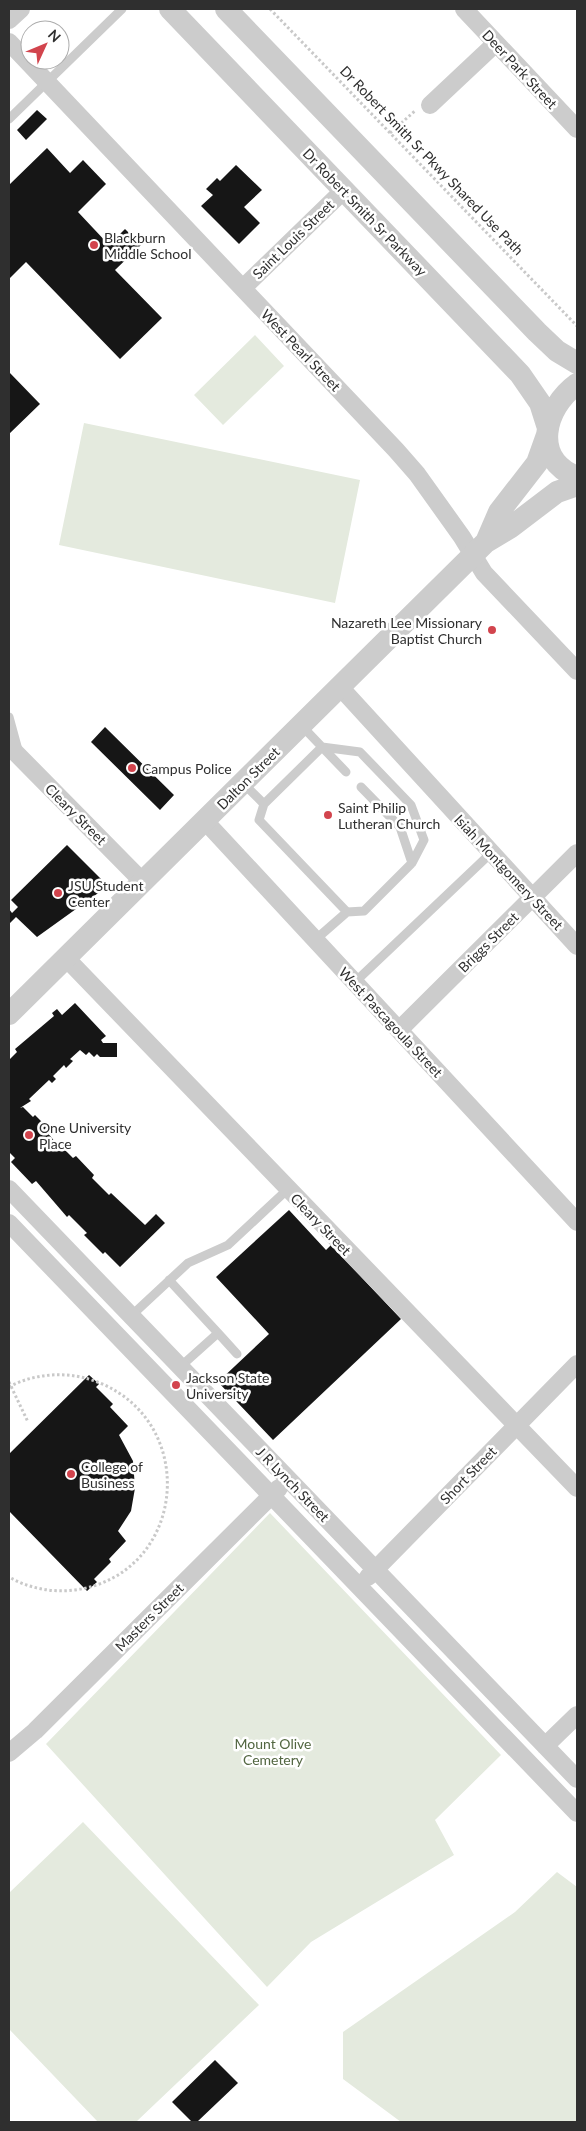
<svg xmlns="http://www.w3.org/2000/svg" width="586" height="2131" viewBox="0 0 586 2131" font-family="Lato,sans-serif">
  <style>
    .green { fill: #e4eade }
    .building { fill: #161616 }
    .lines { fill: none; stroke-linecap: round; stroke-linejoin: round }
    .path { stroke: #c9c9c9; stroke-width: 3; stroke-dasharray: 2.5 2.5; stroke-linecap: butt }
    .service { stroke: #ccc; stroke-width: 9 }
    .minor { stroke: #ccc; stroke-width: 18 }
    .tertiary { stroke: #ccc; stroke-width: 22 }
    .poi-dot { fill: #d2444d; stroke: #fff; stroke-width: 2 }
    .labels { text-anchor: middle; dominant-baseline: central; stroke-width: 5; stroke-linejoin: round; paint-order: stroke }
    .street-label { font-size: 14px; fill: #2f2f2f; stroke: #fff }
    .poi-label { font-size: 14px; fill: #2f2f2f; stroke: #fff; text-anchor: start }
    .park-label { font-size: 14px; fill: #526641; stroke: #fff }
  </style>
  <rect width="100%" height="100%" fill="#fff"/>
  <path class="green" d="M 255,335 L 284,366 L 223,425 L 194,395 Z
    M 84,423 L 360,480 L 335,603 L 59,545 Z
    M 270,1513 L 501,1755 L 435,1820 L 454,1855 L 311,1942 L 267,1987 L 46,1744 Z
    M 83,1822 L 259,2005 L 136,2122 L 98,2122 L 9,2029 L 9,1893 Z
    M 557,1872 L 577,1887 L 577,2122 L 401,2122 L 343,2079 L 343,2032 L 515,1912 Z"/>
  <path class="building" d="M 37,110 L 47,119 L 26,140 L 17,130 Z
    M 47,148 L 70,173 L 83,160 L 106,184 L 78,212 L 109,245 L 125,229 L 141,245 L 115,270 L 162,318 L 120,359 L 26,262 L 9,279 L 9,185 Z
    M 236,165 L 262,190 L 244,207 L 260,223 L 239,244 L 201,206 L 213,195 L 206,189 L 217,178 L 220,181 Z
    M 9,372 L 40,404 L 9,434 Z
    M 105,727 L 174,795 L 160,810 L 91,742 Z
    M 67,845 L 108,886 L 37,937 L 16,917 L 9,924 L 9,909 L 12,913 L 18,907 L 11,900 Z
    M 75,1003 L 106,1036 L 101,1040 L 103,1043 L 117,1043 L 117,1057 L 100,1057 L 97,1054 L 94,1057 L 89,1052 L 86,1055 L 80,1050 L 70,1059 L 73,1061 L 66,1068 L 64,1065 L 53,1076 L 56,1079 L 52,1083 L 49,1080 L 29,1099 L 31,1101 L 20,1108 L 23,1107 L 33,1117 L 35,1115 L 47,1127 L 45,1129 L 61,1150 L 63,1148 L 73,1158 L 76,1156 L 94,1175 L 92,1178 L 109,1195 L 111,1193 L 145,1225 L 156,1214 L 165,1223 L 120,1267 L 105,1252 L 103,1254 L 84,1235 L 87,1233 L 69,1215 L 67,1217 L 36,1181 L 32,1184 L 11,1162 L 15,1158 L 9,1152 L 9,1060 L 17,1052 L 15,1049 L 54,1016 L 52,1013 L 57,1009 L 62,1015 Z
    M 289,1210 L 326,1250 L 331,1245 L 401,1319 L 273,1440 L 218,1382 L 269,1334 L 216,1277 Z
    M 89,1375 L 99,1384 L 96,1387 L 113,1404 L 110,1407 L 128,1426 L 119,1435 L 133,1461 L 135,1488 L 131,1511 L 118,1531 L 126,1541 L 109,1559 L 111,1562 L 94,1579 L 97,1582 L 87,1591 L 9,1511 L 9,1454 Z
    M 215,2060 L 238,2083 L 197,2122 L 192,2122 L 172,2102 Z"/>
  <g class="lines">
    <path class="path" d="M 270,9 L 577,326
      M 390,133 L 416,110
      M 9,1382 L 28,1422
      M 9,1387 C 36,1372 72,1371 100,1383 C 201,1425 185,1575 75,1590 C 52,1593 28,1588 9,1577"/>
    <path class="service" d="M 9,119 L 122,9
      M 9,717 L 18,750
      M 301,725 L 322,747 L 264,804 L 259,820 L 347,912
      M 322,747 L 346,772
      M 243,783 L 264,804
      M 361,787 L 400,827 L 412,863
      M 315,940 L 347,912 L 364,911 L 412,863 L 424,840 L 411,805 L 360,752 L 322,747
      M 354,983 L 491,853
      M 169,1280 L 218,1333 L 180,1367
      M 131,1316 L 188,1263 L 228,1245 L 288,1189
      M 218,1333 L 237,1354"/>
    <path class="minor" d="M 464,9 L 577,129
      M 9,20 L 21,9
      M 9,42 L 396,450 L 417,474 L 462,537 L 484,573 L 577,671
      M 430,105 L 496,43
      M 243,288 L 344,190
      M 340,687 L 577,946
      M 9,746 L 143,882
      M 205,821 L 577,1222
      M 66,958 L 577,1488
      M 399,1030 L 577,853
      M 9,1189 L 577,1779
      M 9,1223 L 577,1813
      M 368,1577 L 577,1364
      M 545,1746 L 577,1715
      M 9,1753 L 35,1731 L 279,1488"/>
    <path class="tertiary" d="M 170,9 L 520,374 L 540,403 L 547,425
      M 226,9 L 537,332 L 557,351 L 577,363
      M 577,384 C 544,408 531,459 577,477
      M 486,542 L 499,512 L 537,463 L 547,435
      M 9,1014 L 486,542 L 511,527 L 557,492 L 577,485"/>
  </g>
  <g class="poi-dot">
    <circle cx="94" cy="245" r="5"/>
    <circle cx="492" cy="630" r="5"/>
    <circle cx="132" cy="768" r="5"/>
    <circle cx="328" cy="815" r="5"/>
    <circle cx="58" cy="893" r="5"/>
    <circle cx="29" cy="1135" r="5"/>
    <circle cx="176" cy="1385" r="5"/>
    <circle cx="71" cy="1474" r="5"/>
  </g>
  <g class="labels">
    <g class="street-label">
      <text transform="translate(520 69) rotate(47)">Deer Park Street</text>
      <text transform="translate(432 160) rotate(46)">Dr Robert Smith Sr Pkwy Shared Use Path</text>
      <text transform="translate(365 212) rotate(46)">Dr Robert Smith Sr Parkway</text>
      <text transform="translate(293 239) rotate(-44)">Saint Louis Street</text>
      <text transform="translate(301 350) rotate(46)">West Pearl Street</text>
      <text transform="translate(248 778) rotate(-45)">Dalton Street</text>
      <text transform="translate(76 814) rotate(45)">Cleary Street</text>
      <text transform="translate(509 872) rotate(47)">Isiah Montgomery Street</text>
      <text transform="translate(488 942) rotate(-45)">Briggs Street</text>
      <text transform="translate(391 1022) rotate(47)">West Pascagoula Street</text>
      <text transform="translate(321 1224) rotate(46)">Cleary Street</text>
      <text transform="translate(468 1475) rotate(-46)">Short Street</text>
      <text transform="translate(293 1484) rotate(46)">J R Lynch Street</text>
      <text transform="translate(149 1617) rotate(-45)">Masters Street</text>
    </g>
    <g class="poi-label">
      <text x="104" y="237">Blackburn<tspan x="104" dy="16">Middle School</tspan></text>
      <text x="482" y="622" text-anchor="end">Nazareth Lee Missionary<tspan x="482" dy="16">Baptist Church</tspan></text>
      <text x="142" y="768">Campus Police</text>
      <text x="338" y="807">Saint Philip<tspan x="338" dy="16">Lutheran Church</tspan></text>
      <text x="68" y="885">JSU Student<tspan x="68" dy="16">Center</tspan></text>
      <text x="39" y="1127">One University<tspan x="39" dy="16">Place</tspan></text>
      <text x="186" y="1377">Jackson State<tspan x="186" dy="16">University</tspan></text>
      <text x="81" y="1466">College of<tspan x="81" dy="16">Business</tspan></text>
    </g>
    <g class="park-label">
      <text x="273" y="1743">Mount Olive<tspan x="273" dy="16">Cemetery</tspan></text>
    </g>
  </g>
  <rect width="586" height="2131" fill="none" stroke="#2f2f2f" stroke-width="20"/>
  <g transform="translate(45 45) rotate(46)"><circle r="24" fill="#ffffff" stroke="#acacac"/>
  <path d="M0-4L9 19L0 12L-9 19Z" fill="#d2444d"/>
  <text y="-8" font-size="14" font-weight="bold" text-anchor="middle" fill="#2f2f2f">N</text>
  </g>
</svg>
